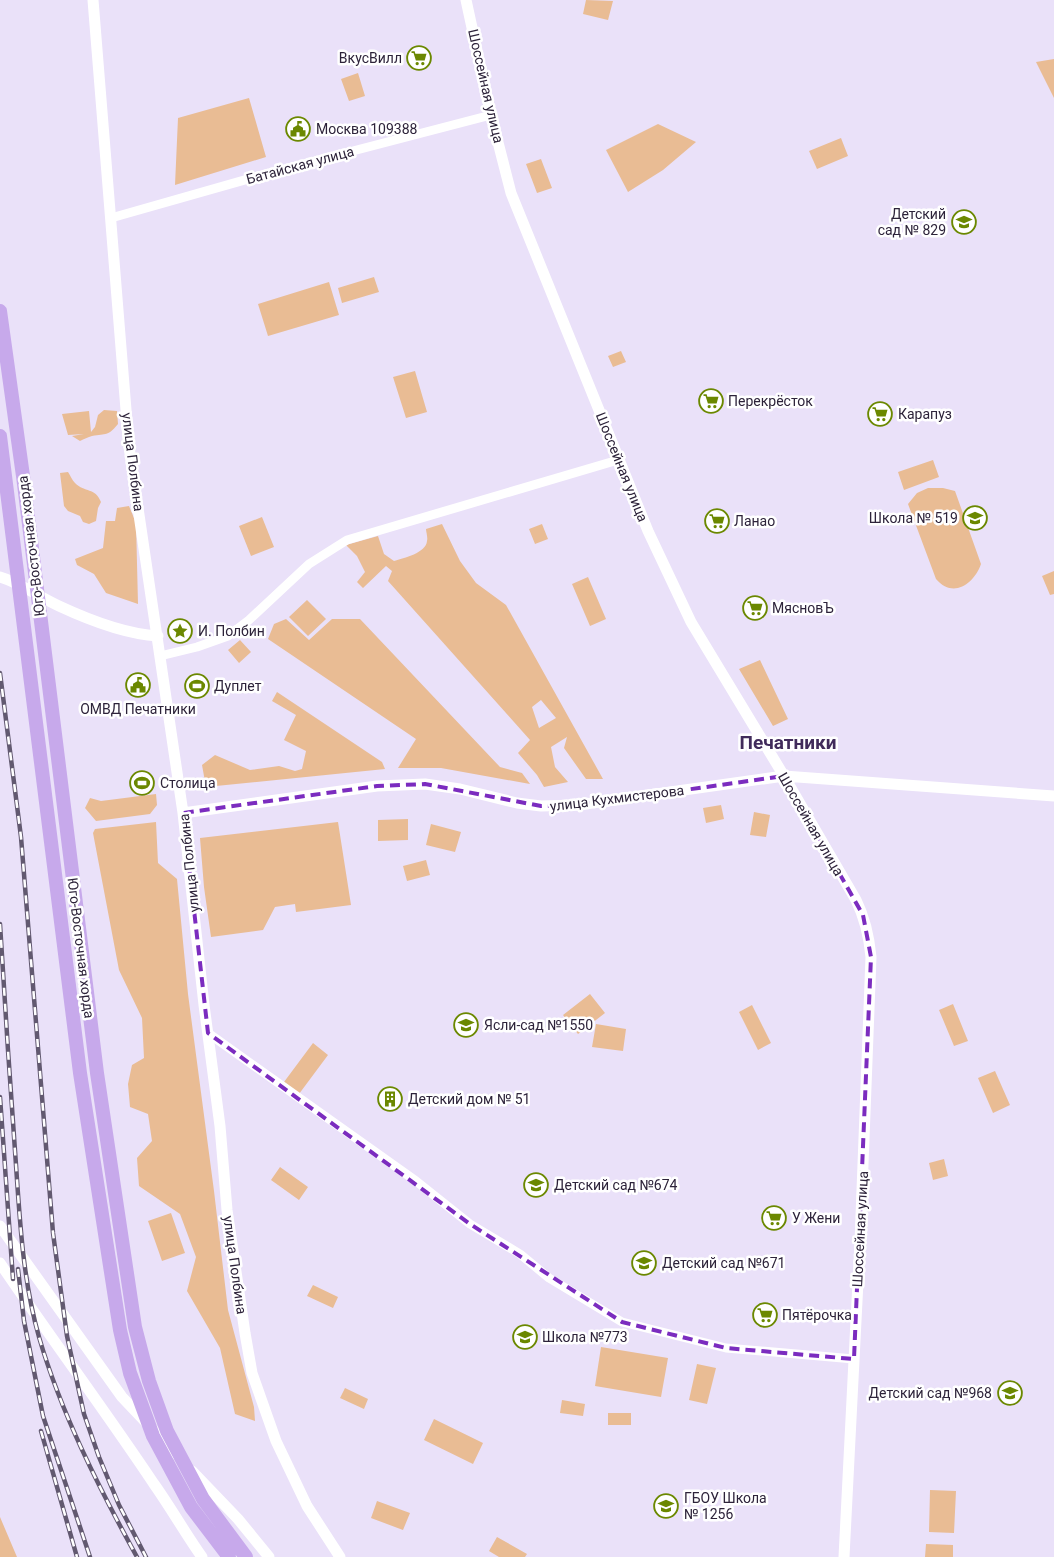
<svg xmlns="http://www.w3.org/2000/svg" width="1054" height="1557" viewBox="0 0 1054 1557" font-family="Roboto,sans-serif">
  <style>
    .green { fill: #e9bc94; fill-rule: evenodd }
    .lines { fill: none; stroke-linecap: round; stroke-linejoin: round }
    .street { stroke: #fff; stroke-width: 9 }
    .secondary { stroke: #fff; stroke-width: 11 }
    .primary { stroke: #c7a9eb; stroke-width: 14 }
    .rail-casing { stroke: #625970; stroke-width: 4.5 }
    .rail { stroke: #fff; stroke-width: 2.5; stroke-dasharray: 8; stroke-linecap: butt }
    .marked { fill: none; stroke: #7b2cbf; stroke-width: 4; stroke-dasharray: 10 6; stroke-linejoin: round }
    .labels { text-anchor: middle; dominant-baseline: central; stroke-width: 5; stroke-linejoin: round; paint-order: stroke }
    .poi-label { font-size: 14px; fill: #2d233a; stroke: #fff; text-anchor: start }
    .street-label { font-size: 14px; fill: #2d233a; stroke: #fff }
    .district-label { font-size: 19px; font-weight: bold; fill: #412b5b; stroke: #fff }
  </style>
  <rect width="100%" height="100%" fill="#eae1f9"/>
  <path class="green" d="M 586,0 L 613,1 L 608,20 L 583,14 Z
    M 1054,59 L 1054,98 L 1036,62 Z
    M 358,73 L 365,96 L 349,101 L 341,79 Z
    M 249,98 L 266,157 L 175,185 L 178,118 Z
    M 658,124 L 696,142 L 663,170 L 628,192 L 606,150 Z
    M 841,138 L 848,156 L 817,169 L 809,151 Z
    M 541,159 L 552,188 L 537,193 L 526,164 Z
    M 374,277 L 379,292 L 342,303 L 338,288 Z
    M 329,282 L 339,315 L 268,336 L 258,304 Z
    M 621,351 L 626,362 L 613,367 L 608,356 Z
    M 415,371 L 427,412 L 406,418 L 393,377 Z
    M 104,410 L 117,411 L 118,424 C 107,437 107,433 92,436 C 88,437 84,439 80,441 L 72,436 L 84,434 L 68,435 L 62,414 L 89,411 L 91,432 L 95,427 L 98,415 Z
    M 933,460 L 939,477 L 904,490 L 898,472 Z
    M 68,472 C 70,475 72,480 75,483 C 85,493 95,487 101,502 L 98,508 L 96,521 L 89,524 L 83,522 L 80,516 L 68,511 L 64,506 L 60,473 Z
    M 928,488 L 943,488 L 955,491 L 981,564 C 974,584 953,599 936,579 L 908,504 L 917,493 Z
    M 129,506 L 136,523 L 138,604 L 106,593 L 94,574 L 77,565 L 75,559 L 103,548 L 106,521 L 115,521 L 117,508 Z
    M 262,517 L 274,547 L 251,556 L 239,526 Z
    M 442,524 L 460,561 L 476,583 L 506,605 L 603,779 L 586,779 L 564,748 L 567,737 L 551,747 L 555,767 L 568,782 L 544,787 L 537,775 L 518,753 L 530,740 L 388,581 L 392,571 L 386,566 L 363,588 L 357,582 L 365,572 L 357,556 L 346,545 L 378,536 L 384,554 L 394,561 C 404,558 426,553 427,541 C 428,537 426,532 426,529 ZM 541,700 L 556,718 L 539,728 L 532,707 Z
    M 542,524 L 548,539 L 535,544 L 529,529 Z
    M 1054,571 L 1054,594 L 1050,595 L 1042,576 Z
    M 588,577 L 606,619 L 590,626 L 572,584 Z
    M 307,600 L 326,619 L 308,636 L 289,617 Z
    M 286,619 L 309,640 L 332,619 L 360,619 L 500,767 L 522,773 L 530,784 L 441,768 L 398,768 L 416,739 L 268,639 L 274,624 Z
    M 240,640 L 251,652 L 239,663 L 228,650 Z
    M 760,660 L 788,719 L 773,726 L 739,669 Z
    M 277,692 L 382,762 L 385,769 L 206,787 L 202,765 L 215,755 L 250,770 L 279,766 L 295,771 L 302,769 L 306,751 L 284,740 L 296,715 L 272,701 Z
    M 156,794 L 157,805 L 150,814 L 96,821 L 85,808 L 90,798 L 101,801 Z
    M 721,805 L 724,819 L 706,823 L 703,808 Z
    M 754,812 L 770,815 L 766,837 L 750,835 Z
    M 408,819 L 408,840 L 378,841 L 378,820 Z
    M 156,822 L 158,863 L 177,879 L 188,994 L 214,1191 L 228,1310 L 254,1407 L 255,1421 L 235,1414 L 220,1348 L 187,1291 L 196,1257 L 180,1214 L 139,1186 L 137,1158 L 152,1141 L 148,1114 L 130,1107 L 128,1084 L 132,1065 L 144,1058 L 142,1018 L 119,970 L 93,833 L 95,829 Z
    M 338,822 L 351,905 L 296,912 L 295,904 L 275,907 L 263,930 L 211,937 L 204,887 L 200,838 Z
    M 431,824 L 461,832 L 455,852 L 426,845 Z
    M 426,860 L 430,875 L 407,881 L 403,866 Z
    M 590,994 L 605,1013 L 578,1034 L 563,1015 Z
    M 953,1004 L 968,1041 L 954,1046 L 939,1010 Z
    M 752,1005 L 771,1043 L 758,1050 L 739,1012 Z
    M 596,1024 L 626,1029 L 623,1051 L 592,1047 Z
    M 313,1043 L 328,1055 L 299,1094 L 284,1082 Z
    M 995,1071 L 1010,1105 L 993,1113 L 978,1078 Z
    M 944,1159 L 948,1176 L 933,1180 L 929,1163 Z
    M 280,1167 L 308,1187 L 299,1200 L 271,1180 Z
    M 171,1213 L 185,1253 L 162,1261 L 148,1221 Z
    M 313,1285 L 338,1297 L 333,1308 L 307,1296 Z
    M 601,1347 L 668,1358 L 661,1397 L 595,1386 Z
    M 697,1364 L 716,1368 L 707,1404 L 689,1400 Z
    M 345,1388 L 368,1399 L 364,1409 L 340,1398 Z
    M 562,1400 L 585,1404 L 583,1416 L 560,1413 Z
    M 608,1413 L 631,1413 L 631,1425 L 608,1425 Z
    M 434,1419 L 483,1443 L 473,1464 L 424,1440 Z
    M 930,1490 L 956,1491 L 954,1533 L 929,1532 Z
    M 377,1501 L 410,1513 L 403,1530 L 371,1518 Z
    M 0,1517 L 17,1557 L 0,1557 Z
    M 497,1537 L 527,1554 L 525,1557 L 499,1557 L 489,1551 Z
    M 926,1544 L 953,1545 L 953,1557 L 925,1557 Z"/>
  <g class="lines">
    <path class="street" d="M 111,218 L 276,171 L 491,115
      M 160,656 L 197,647 L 228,636 L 249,620 L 309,564 L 347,540 L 618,460
      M 208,1033 L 416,1181 L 470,1224 L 520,1254 L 549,1278 L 622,1322 L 726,1348 L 854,1359"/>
    <path class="secondary" d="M 93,0 L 129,447 L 183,813 L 204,1005 L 220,1126 L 227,1210 L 245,1333 L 252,1373 L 276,1441 L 307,1506 L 340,1557
      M 466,0 L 491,115 L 511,193 L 648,531 L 691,622 L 784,776 L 856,900 C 865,918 869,936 871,957 L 860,1242 L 844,1557
      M 0,577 C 21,583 39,597 59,606 C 89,620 124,634 158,636
      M 183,813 L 377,786 L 425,784 L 460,789 L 517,803 L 541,806 L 578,805 L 784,776 L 1054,796
      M 0,1226 L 122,1397 L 176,1454
      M 0,1263 C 50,1337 104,1409 154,1484 C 171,1508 185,1533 202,1557
      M 192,1471 L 238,1519 L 269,1557"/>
    <path class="primary" d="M 0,311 L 23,476 L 97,1073 L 135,1327 L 149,1381 L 167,1431 L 203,1499 L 246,1557
      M 0,436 L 80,1073 L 120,1330 L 130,1373 L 153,1436 L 191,1507 L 229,1557"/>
    <g class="rail-casing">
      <path id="rail" d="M 0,673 L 21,837 L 53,1233 L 67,1336 L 84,1414 L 99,1457 L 119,1505 L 146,1557
        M 0,924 C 5,1004 10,1085 16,1165 C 20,1223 23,1281 39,1337 C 61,1413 99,1488 137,1557
        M 0,1097 L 13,1279
        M 18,1269 L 24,1321 L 43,1416 L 90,1557
        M 41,1431 L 77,1557"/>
    </g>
    <use href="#rail" class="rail"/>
  </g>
  <path class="marked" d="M 784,776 L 863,915 L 871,957 L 854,1359 L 726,1348 L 622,1322 L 470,1224 L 208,1033 L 183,813 L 377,786 L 425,784 L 541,806 L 578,805 Z"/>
  <defs>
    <g id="supermarket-ring" transform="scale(1.25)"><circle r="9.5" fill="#fff" stroke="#6b8800" stroke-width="1.5"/><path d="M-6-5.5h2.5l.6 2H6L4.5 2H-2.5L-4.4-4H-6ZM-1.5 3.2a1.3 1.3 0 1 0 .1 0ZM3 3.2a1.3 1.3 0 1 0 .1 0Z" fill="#6b8800"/></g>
    <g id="civic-ring" transform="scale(1.25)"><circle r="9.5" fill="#fff" stroke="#6b8800" stroke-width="1.5"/><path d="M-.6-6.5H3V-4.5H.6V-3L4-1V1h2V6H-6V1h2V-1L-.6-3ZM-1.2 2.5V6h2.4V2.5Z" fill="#6b8800"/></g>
    <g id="school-ring" transform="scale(1.25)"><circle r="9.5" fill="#fff" stroke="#6b8800" stroke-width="1.5"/><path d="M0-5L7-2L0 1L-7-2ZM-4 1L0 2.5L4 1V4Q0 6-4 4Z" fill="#6b8800"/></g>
    <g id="sight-ring" transform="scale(1.25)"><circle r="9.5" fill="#fff" stroke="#6b8800" stroke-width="1.5"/><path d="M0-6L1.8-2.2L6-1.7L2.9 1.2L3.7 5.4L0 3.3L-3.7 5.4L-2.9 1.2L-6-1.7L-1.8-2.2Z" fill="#6b8800"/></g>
    <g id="stadium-ring" transform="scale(1.25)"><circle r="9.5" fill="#fff" stroke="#6b8800" stroke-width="1.5"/><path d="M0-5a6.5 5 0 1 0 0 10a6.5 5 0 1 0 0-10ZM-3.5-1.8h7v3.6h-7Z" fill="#6b8800"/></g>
    <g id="building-ring" transform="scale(1.25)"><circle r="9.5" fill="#fff" stroke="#6b8800" stroke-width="1.5"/><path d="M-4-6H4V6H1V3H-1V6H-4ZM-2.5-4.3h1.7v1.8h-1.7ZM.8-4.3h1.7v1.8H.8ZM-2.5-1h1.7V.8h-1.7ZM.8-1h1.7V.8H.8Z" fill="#6b8800"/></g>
  </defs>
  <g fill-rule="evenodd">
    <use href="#supermarket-ring" x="419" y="58"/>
    <use href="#civic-ring" x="298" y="129"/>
    <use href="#school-ring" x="964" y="222"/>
    <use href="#supermarket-ring" x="711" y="401"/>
    <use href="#supermarket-ring" x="880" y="414"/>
    <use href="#school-ring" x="975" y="518"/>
    <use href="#supermarket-ring" x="717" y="521"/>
    <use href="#supermarket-ring" x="755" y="608"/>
    <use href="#sight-ring" x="180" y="631"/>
    <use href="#civic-ring" x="138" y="685"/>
    <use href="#stadium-ring" x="197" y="686"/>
    <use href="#stadium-ring" x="142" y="783"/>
    <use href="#school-ring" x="466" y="1025"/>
    <use href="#building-ring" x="390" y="1099"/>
    <use href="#school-ring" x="536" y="1185"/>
    <use href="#supermarket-ring" x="774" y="1218"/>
    <use href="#school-ring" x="644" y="1263"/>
    <use href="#supermarket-ring" x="765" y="1315"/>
    <use href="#school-ring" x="525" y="1337"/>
    <use href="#school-ring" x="1010" y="1393"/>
    <use href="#school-ring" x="666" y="1506"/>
  </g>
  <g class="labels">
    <g class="poi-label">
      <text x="402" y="58" text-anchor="end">ВкусВилл</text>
      <text x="316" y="129">Москва 109388</text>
      <text x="946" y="214" text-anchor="end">Детский<tspan x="946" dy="16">сад № 829</tspan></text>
      <text x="728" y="401">Перекрёсток</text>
      <text x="898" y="414">Карапуз</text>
      <text x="958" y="518" text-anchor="end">Школа № 519</text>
      <text x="734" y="521">Ланао</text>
      <text x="772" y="608">МясновЪ</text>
      <text x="198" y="631">И. Полбин</text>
      <text x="214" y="686">Дуплет</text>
      <text x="138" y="709" text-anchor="middle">ОМВД Печатники</text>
      <text x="160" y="783">Столица</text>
      <text x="484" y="1025">Ясли-сад №1550</text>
      <text x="408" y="1099">Детский дом № 51</text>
      <text x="554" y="1185">Детский сад №674</text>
      <text x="792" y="1218">У Жени</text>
      <text x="662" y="1263">Детский сад №671</text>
      <text x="782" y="1315">Пятёрочка</text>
      <text x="542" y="1337">Школа №773</text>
      <text x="992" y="1393" text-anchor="end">Детский сад №968</text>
      <text x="684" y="1498">ГБОУ Школа<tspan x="684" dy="16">№ 1256</tspan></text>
    </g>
    <g class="street-label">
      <text transform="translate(486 86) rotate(77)">Шоссейная улица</text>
      <text transform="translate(300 165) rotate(-15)">Батайская улица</text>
      <text transform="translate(133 462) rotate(83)">улица Полбина</text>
      <text transform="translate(622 467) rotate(68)">Шоссейная улица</text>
      <text transform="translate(31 546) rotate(-97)">Юго-Восточная хорда</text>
      <text transform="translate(617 798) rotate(-7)">улица Кухмистерова</text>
      <text transform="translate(811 824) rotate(60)">Шоссейная улица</text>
      <text transform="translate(189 863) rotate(-96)">улица Полбина</text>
      <text transform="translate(81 948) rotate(83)">Юго-Восточная хорда</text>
      <text transform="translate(860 1229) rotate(-87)">Шоссейная улица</text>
      <text transform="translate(235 1265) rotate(82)">улица Полбина</text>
    </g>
    <g class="district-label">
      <text x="788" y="742">Печатники</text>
    </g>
  </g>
</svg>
